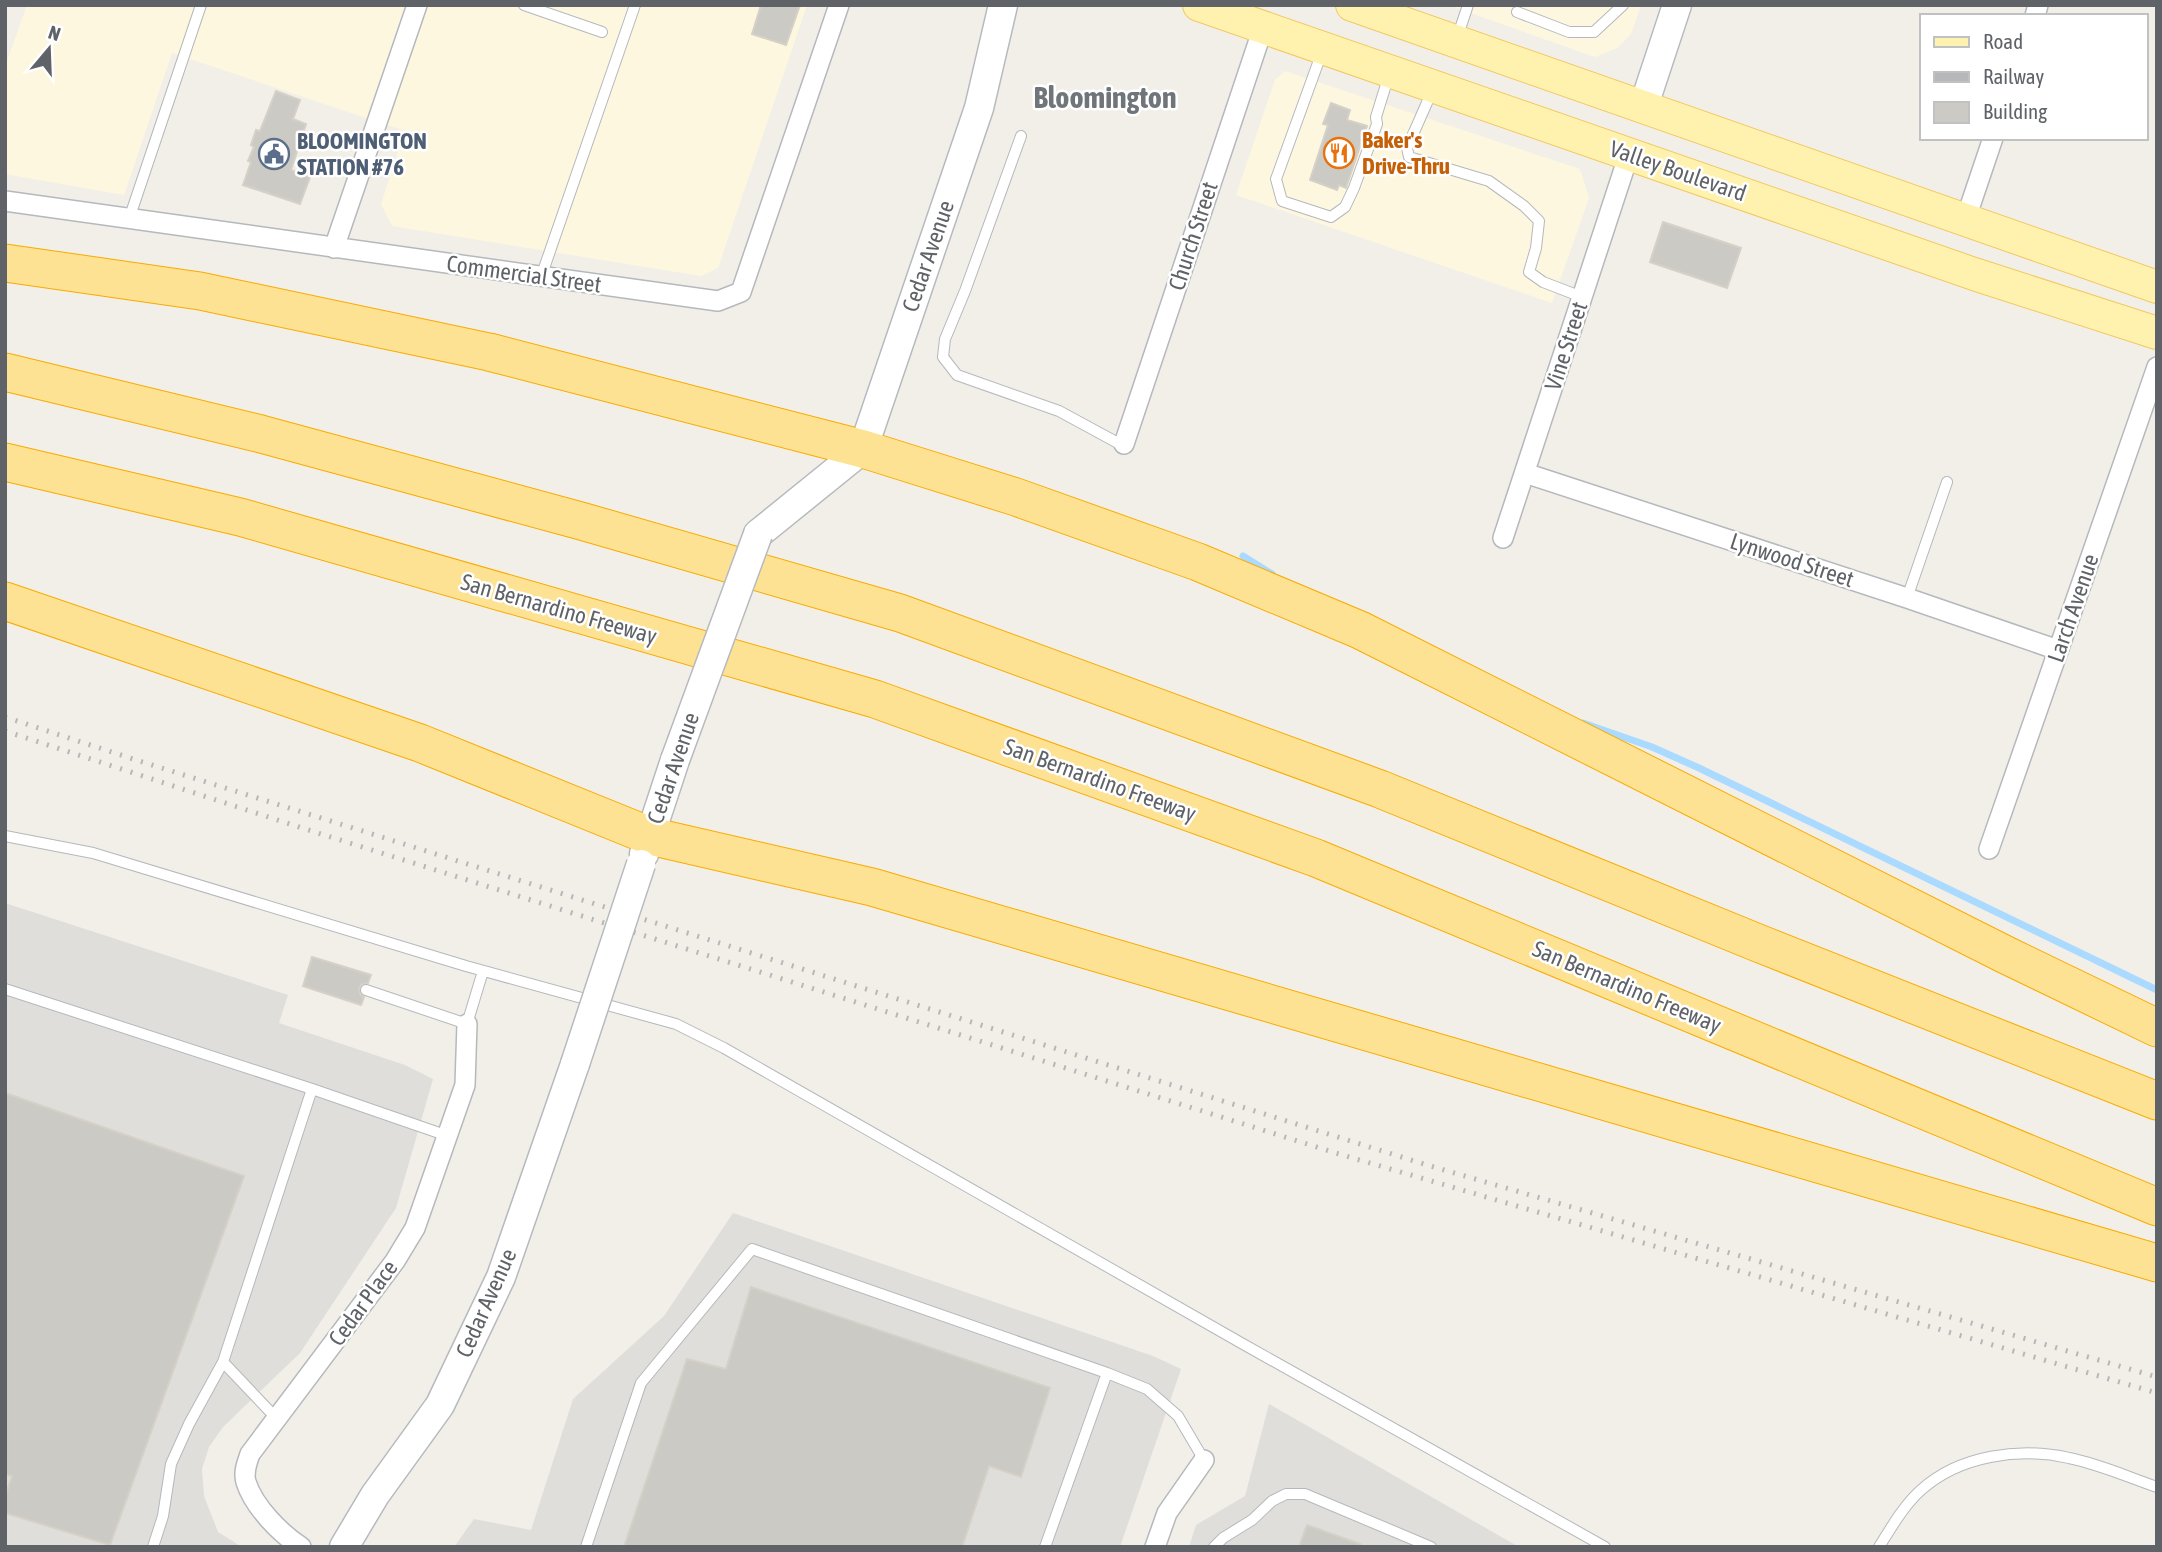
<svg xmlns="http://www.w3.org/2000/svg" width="2162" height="1552" viewBox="0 0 2162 1552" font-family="'Asap Condensed',sans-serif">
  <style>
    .commercial { fill: #fef7e0 }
    .industrial { fill: #e0deda }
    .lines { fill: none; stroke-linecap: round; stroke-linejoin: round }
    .stream { stroke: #aadaff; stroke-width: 7 }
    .building { fill: #cccac5; stroke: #d6d1c6; stroke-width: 2 }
    .lane-casing { stroke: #b5b8bc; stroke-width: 12 }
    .street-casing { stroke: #b5b8bc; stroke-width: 22 }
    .secondary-casing { stroke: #b6babf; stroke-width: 31 }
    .primary-casing { stroke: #f2c960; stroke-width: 34 }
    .highway-casing { stroke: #f9ab00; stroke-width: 39 }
    .lane { stroke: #fff; stroke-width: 10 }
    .street { stroke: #fff; stroke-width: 19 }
    .secondary { stroke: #fff; stroke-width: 28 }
    .primary { stroke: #fff2af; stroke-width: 32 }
    .highway { stroke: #fde293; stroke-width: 37 }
    .rail { stroke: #b6b7b8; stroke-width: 5; stroke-dasharray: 2 9; stroke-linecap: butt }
    .secondary-bridge-casing { stroke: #b6babf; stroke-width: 31; stroke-linecap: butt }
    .secondary-bridge { stroke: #fff; stroke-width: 28 }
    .labels { text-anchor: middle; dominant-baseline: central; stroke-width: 5; stroke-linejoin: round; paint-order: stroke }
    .food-label { font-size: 23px; font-weight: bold; fill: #c56008; stroke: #fff; text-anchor: start }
    .service-label { font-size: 23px; font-weight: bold; fill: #4e5e75; stroke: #fff; text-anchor: start }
    .street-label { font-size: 23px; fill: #5f6368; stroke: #fff }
    .district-label { font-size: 30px; font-weight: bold; fill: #70757a; stroke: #fff }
  </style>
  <rect width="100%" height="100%" fill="#f1efe8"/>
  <path class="commercial" d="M 27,5 L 807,5 L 718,268 L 701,276 L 392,226 L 381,204 L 405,131 L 172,53 L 124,195 L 5,174 L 5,67 Z
    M 1448,5 L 1641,5 L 1631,34 L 1617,48 L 1595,57 Z
    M 1285,71 L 1580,169 L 1589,198 L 1552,303 L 1236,195 L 1275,80 Z"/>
  <path class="industrial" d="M 5,903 L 288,995 L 279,1023 L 405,1065 L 433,1079 L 396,1208 L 300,1353 L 223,1427 L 209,1447 L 202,1469 L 204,1496 L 218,1532 L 242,1547 L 5,1547 Z
    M 733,1213 L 1153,1356 L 1181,1369 L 1120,1547 L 454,1547 L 474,1519 L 531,1530 L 573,1399 L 664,1316 Z
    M 1269,1404 L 1519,1547 L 1189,1547 L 1196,1525 L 1245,1496 Z"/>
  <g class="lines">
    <path class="stream" d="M 1243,556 L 1272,574
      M 1583,723 L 1652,747 L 1699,768 L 2157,990"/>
  </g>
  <path class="building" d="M 761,5 L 800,5 L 786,45 L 752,34 Z
    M 276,91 L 300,100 L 293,119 L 306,124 L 291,170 L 310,177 L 300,204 L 243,185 L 251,162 L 248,161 L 254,147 L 251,145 L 256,130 L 260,131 Z
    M 1331,103 L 1350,110 L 1347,120 L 1367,126 L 1347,185 L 1346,188 L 1339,185 L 1337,190 L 1310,180 L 1328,125 L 1323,124 Z
    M 1663,222 L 1741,248 L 1727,288 L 1650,262 Z
    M 312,957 L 371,975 L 368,983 L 362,984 L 359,988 L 360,994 L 364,997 L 361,1005 L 303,986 Z
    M 5,1093 L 244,1176 L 110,1545 L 5,1513 L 5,1497 L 12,1476 L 5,1474 Z
    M 751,1287 L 1050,1388 L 1021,1477 L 989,1466 L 962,1547 L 624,1547 L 687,1359 L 726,1369 Z
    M 1307,1525 L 1360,1544 L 1360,1547 L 1299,1547 Z"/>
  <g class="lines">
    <g class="lane-casing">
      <path id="lane" d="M 524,5 L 602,32
        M 1517,12 L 1569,32 L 1594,32 L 1623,5
        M 1457,38 L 1468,5
        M 1322,52 L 1276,179 L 1282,201 L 1331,217 L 1345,207 L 1354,188 L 1377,124 L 1376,117 L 1389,75
        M 1433,89 L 1407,148 L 1409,157 L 1489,181 L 1524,206 L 1539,221 L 1536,248 L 1529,272 L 1543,282 L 1582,297
        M 1021,136 L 965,291 L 945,339 L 943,357 L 957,375 L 1059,411 L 1118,443 L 1124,444
        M 129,219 L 201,5
        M 541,277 L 635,5
        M 1907,598 L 1947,482
        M 5,836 L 93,853 L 466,966 L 676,1024 L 724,1048 L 1243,1344 L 1605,1547
        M 5,989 L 312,1089
        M 366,990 L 467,1024 L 483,971
        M 223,1362 L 312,1089 L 448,1136
        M 1107,1373 L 1147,1389 L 1178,1416 L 1204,1460
        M 153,1547 L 163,1516 L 171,1464 L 189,1424 L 223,1362 L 277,1419
        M 586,1547 L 641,1383 L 752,1249 L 1107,1373 L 1045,1547
        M 1214,1547 L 1223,1538 L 1252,1520 L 1272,1501 L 1286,1494 L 1305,1494 L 1431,1547
        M 1879,1547 C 1891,1528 1904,1505 1921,1490 C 1960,1455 2020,1447 2069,1458 C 2099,1464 2128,1477 2157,1487"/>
    </g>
    <g class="street-casing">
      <path id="street" d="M 2035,16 L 2038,5
        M 5,201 L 718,301 L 741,292 L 839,5
        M 1965,221 L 1993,138
        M 334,248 L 417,5
        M 1124,444 L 1263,28
        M 1525,473 L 1907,598 L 2058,650
        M 1503,538 L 1629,154
        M 1989,849 L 2157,367
        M 301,1547 C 280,1533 254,1507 246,1482 C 243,1472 247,1463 250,1454 L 395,1261 L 415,1228 L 465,1085 L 467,1024
        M 1155,1547 L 1167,1513 L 1204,1460"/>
    </g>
    <g class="secondary-casing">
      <path id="secondary" d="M 1643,108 L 1677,5
        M 758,534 L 863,449 L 979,108 L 1003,5
        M 644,854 L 675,760
        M 344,1547 L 375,1495 L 440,1405 L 501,1277 L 575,1064"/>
    </g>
    <g class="primary-casing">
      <path id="primary" d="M 1199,5 L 1974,274 L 2157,333
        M 1352,5 L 2157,287"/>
    </g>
    <g class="highway-casing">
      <path id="highway" d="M 5,263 L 200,291 L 489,352 L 863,449 L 1016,497 L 1198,562 L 1360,630 L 2006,955 L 2157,1028
        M 5,372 L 261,434 L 581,521 L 900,613 L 1380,789 L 1758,943 L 2157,1101
        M 5,462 L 240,517 L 875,699 L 1316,858 L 2157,1207
        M 5,601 L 420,743 L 650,836 L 872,887 L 2157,1263"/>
    </g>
    <use href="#lane" class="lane"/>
    <use href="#street" class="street"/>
    <use href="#secondary" class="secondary"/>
    <use href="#primary" class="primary"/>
    <use href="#highway" class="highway"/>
    <path class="rail" d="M 5,717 L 133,759 L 1427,1165 L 2157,1377
      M 5,731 L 302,828 L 1339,1154 L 2157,1393"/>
    <g class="secondary-bridge-casing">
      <path id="secondary-bridge" d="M 675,760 L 758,534
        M 575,1064 L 641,864"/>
    </g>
    <use href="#secondary-bridge" class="secondary-bridge"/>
  </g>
  <defs>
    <g id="restaurant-ring" transform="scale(1.575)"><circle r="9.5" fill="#fff" stroke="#e8710a" stroke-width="1.5"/><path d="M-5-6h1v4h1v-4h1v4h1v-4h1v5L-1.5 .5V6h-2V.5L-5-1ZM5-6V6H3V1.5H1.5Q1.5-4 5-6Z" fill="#e8710a"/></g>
    <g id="civic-ring" transform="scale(1.575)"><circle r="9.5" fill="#fff" stroke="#5c6f8a" stroke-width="1.5"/><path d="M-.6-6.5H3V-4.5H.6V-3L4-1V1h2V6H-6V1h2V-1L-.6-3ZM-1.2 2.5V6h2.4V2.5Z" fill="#5c6f8a"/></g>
  </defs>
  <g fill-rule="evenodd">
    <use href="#restaurant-ring" x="1339" y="153"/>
    <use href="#civic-ring" x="274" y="154"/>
  </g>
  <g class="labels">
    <g class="food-label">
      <text x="1362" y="140">Baker's<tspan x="1362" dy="26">Drive-Thru</tspan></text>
    </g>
    <g class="service-label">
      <text x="297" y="141">BLOOMINGTON<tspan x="297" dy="26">STATION #76</tspan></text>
    </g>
    <g class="street-label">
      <text transform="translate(1678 171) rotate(19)">Valley Boulevard</text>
      <text transform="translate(1193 236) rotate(-72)">Church Street</text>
      <text transform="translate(928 256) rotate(-71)">Cedar Avenue</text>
      <text transform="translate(524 274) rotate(8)">Commercial Street</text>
      <text transform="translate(1566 346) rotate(-72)">Vine Street</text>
      <text transform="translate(1792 560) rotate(18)">Lynwood Street</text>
      <text transform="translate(2073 608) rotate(-71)">Larch Avenue</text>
      <text transform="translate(559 609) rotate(16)">San Bernardino Freeway</text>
      <text transform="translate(673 768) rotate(-71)">Cedar Avenue</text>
      <text transform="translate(1100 780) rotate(20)">San Bernardino Freeway</text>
      <text transform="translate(1627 987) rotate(23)">San Bernardino Freeway</text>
      <text transform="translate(363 1303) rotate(-54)">Cedar Place</text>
      <text transform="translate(486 1303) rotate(-66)">Cedar Avenue</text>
    </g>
    <g class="district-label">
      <text x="1105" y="97">Bloomington</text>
    </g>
  </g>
  <rect width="2162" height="1552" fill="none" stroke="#5f6368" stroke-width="14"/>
  <rect x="1920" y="14" width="228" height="126" fill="#ffffff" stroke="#bfc1c3" stroke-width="2"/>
  <rect x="1934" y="37" width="35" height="10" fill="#fff2af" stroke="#bfc1c3" stroke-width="2"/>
  <text x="1983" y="49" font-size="21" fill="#5f6368">Road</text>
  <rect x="1934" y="72" width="35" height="10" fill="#b6b7b8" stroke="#bfc1c3" stroke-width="2"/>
  <text x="1983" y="84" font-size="21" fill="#5f6368">Railway</text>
  <rect x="1934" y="102" width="35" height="21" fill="#cccac5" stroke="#bfc1c3" stroke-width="2"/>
  <text x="1983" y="119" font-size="21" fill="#5f6368">Building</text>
  <g transform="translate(49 49) rotate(19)" stroke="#ffffff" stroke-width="5" paint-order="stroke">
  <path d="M0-5L12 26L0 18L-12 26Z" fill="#5f6368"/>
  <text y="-10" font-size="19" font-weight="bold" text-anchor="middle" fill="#5f6368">N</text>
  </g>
</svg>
